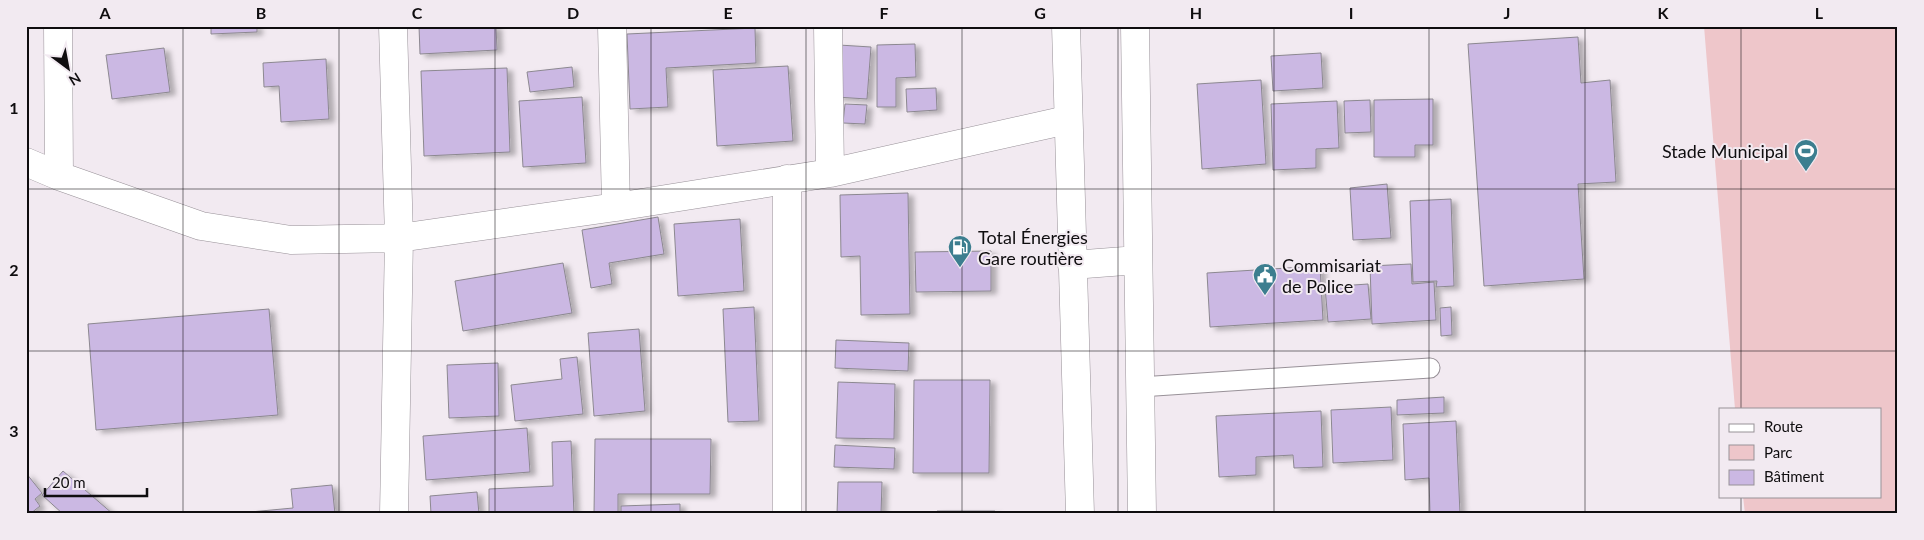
<svg xmlns="http://www.w3.org/2000/svg" width="1924" height="540" viewBox="0 0 1924 540" font-family="Lato,sans-serif">
  <style>
    .green { fill: #eec6ca }
    .building { fill: #cbb8e3; stroke: #8c8890; filter: url(#shadow) }
    .lines { fill: none; stroke-linecap: round; stroke-linejoin: round }
    .lane-casing { stroke: #989198; stroke-width: 21 }
    .street-casing { stroke: #989198; stroke-width: 29 }
    .highway-casing { stroke: #989198; stroke-width: 29 }
    .lane { stroke: #fff; stroke-width: 19 }
    .street { stroke: #fff; stroke-width: 28 }
    .highway { stroke: #fff; stroke-width: 28 }
    .grid { fill: none; stroke: #0f0d0f; stroke-width: 1; stroke-opacity: 0.55 }
    .labels { text-anchor: middle; dominant-baseline: central; stroke-width: 4; stroke-linejoin: round; paint-order: stroke }
    .poi-label { font-size: 18px; fill: #0f0d0f; stroke: #f2eaf1; text-anchor: start }
    .neatline { fill: none; stroke: #0f0d0f; stroke-width: 2 }
    .grid-label { font-size: 16px; text-anchor: middle; font-weight: bold; fill: #0f0d0f }
  </style>
  <defs>
    <filter id="shadow"><feDropShadow dx="5.5" dy="3" stdDeviation="2.5" flood-color="#0004"/></filter>
  </defs>
  <rect width="100%" height="100%" fill="#f2eaf1"/>
  <path class="green" d="M 1704,26 L 1898,26 L 1898,514 L 1745,514 L 1743,496 L 1880,496 L 1880,409 L 1735,409 Z"/>
  <path class="building" d="M 211,26 L 257,26 L 257,32 L 211,34 Z
    M 419,26 L 496,26 L 497,50 L 420,54 Z
    M 755,28 L 756,63 L 666,68 L 668,107 L 630,109 L 627,34 Z
    M 1578,37 L 1581,83 L 1610,80 L 1616,182 L 1578,184 L 1584,279 L 1484,286 L 1468,44 Z
    M 915,44 L 916,77 L 896,78 L 896,107 L 877,107 L 877,45 Z
    M 839,45 L 871,47 L 867,99 L 836,97 Z
    M 164,48 L 170,92 L 112,99 L 106,55 Z
    M 1321,53 L 1323,88 L 1273,91 L 1271,56 Z
    M 326,59 L 329,119 L 281,122 L 279,86 L 264,87 L 263,63 Z
    M 788,66 L 793,141 L 717,146 L 713,70 Z
    M 572,67 L 574,87 L 530,92 L 527,72 Z
    M 507,68 L 510,152 L 424,156 L 421,71 Z
    M 1261,80 L 1266,164 L 1202,169 L 1197,84 Z
    M 936,88 L 937,110 L 907,112 L 906,89 Z
    M 582,97 L 586,163 L 523,167 L 519,101 Z
    M 1433,99 L 1433,145 L 1415,145 L 1415,157 L 1374,157 L 1374,100 Z
    M 1370,100 L 1371,132 L 1345,133 L 1344,101 Z
    M 1337,101 L 1339,148 L 1316,149 L 1316,168 L 1273,170 L 1271,104 Z
    M 845,104 L 867,105 L 865,124 L 843,123 Z
    M 1387,184 L 1391,238 L 1353,240 L 1350,188 Z
    M 908,193 L 910,314 L 861,315 L 860,256 L 841,257 L 840,195 Z
    M 1451,199 L 1454,286 L 1436,287 L 1437,281 L 1413,282 L 1410,201 Z
    M 658,217 L 664,254 L 609,263 L 612,284 L 591,288 L 582,230 Z
    M 740,219 L 744,291 L 678,296 L 674,224 Z
    M 991,251 L 991,291 L 916,292 L 915,252 Z
    M 563,263 L 572,313 L 463,331 L 455,281 Z
    M 1411,264 L 1412,284 L 1434,282 L 1436,320 L 1372,324 L 1370,266 Z
    M 1320,266 L 1323,320 L 1210,327 L 1207,273 Z
    M 1368,284 L 1371,319 L 1328,322 L 1325,287 Z
    M 754,307 L 759,421 L 728,422 L 723,309 Z
    M 1451,307 L 1452,335 L 1441,336 L 1440,308 Z
    M 269,309 L 278,415 L 96,430 L 88,324 Z
    M 639,329 L 645,411 L 594,416 L 588,333 Z
    M 836,340 L 909,343 L 908,371 L 835,368 Z
    M 577,357 L 583,414 L 515,421 L 511,385 L 562,379 L 560,359 Z
    M 498,363 L 499,416 L 449,418 L 447,365 Z
    M 914,380 L 990,380 L 989,473 L 913,473 Z
    M 838,382 L 895,384 L 894,439 L 836,438 Z
    M 1444,397 L 1444,413 L 1397,415 L 1397,400 Z
    M 1391,407 L 1393,460 L 1333,463 L 1331,410 Z
    M 1321,411 L 1323,467 L 1294,468 L 1293,455 L 1256,457 L 1256,475 L 1219,477 L 1216,416 Z
    M 1456,421 L 1460,514 L 1430,514 L 1429,478 L 1405,480 L 1403,424 Z
    M 527,428 L 530,472 L 426,480 L 423,436 Z
    M 595,439 L 711,439 L 710,494 L 618,494 L 618,514 L 594,514 Z
    M 571,441 L 574,514 L 489,514 L 489,489 L 553,486 L 552,442 Z
    M 835,445 L 895,448 L 894,469 L 834,467 Z
    M 63,471 L 113,514 L 63,514 L 42,495 Z
    M 26,473 L 42,493 L 35,499 L 40,506 L 30,514 L 26,514 Z
    M 838,482 L 882,482 L 881,514 L 837,514 Z
    M 332,485 L 335,514 L 250,514 L 250,512 L 293,508 L 291,489 Z
    M 477,492 L 479,514 L 431,514 L 430,496 Z
    M 680,504 L 680,514 L 621,514 L 621,506 Z
    M 937,511 L 995,511 L 995,514 L 937,514 Z"/>
  <g class="lines">
    <g class="lane-casing">
      <path id="lane" d="M 1140,387 L 1430,368"/>
    </g>
    <g class="street-casing">
      <path id="street" d="M 58,26 L 59,176
        M 393,26 L 399,238 L 394,514
        M 612,26 L 616,207
        M 828,26 L 830,173
        M 26,162 L 59,176 L 201,226 L 291,240 L 399,238 L 616,207 L 830,173 L 1067,120
        M 787,514 L 787,179"/>
    </g>
    <g class="highway-casing">
      <path id="highway" d="M 1066,26 L 1080,514
        M 1135,26 L 1142,514
        M 1072,265 L 1138,260"/>
    </g>
    <use href="#lane" class="lane"/>
    <use href="#street" class="street"/>
    <use href="#highway" class="highway"/>
  </g>
  <path class="grid" d="M 183,26 L 183,514M 339,26 L 339,514M 495,26 L 495,514M 651,26 L 651,514M 806,26 L 806,514M 962,26 L 962,514M 1118,26 L 1118,514M 1274,26 L 1274,514M 1429,26 L 1429,514M 1585,26 L 1585,514M 1741,26 L 1741,409M 26,189 L 1898,189M 26,351 L 1898,351M 1741,496 L 1741,514"/>
  <defs>
    <g id="stadium-pin" transform="scale(1.25)"><path d="M0 17L-7.5 6A9.5 9.5 0 1 1 7.5 6Z" fill="#3c7e8f" stroke="#f2eaf1"/><path d="M0-5a6.5 5 0 1 0 0 10a6.5 5 0 1 0 0-10ZM-3.5-1.8h7v3.6h-7Z" fill="#fff"/></g>
    <g id="fuel-pin" transform="scale(1.25)"><path d="M0 17L-7.5 6A9.5 9.5 0 1 1 7.5 6Z" fill="#3c7e8f" stroke="#f2eaf1"/><path d="M-5.5-6h7V0h2V4h1.3V-2.5L3-4.5l.8-.8L6-3V5H2.5V1h-1V6h-7ZM-4.2-4.7v3.2H.2V-4.7Z" fill="#fff"/></g>
    <g id="civic-pin" transform="scale(1.25)"><path d="M0 17L-7.5 6A9.5 9.5 0 1 1 7.5 6Z" fill="#3c7e8f" stroke="#f2eaf1"/><path d="M-.6-6.5H3V-4.5H.6V-3L4-1V1h2V6H-6V1h2V-1L-.6-3ZM-1.2 2.5V6h2.4V2.5Z" fill="#fff"/></g>
  </defs>
  <g fill-rule="evenodd">
    <use href="#stadium-pin" x="1806" y="151"/>
    <use href="#fuel-pin" x="960" y="247"/>
    <use href="#civic-pin" x="1265" y="275"/>
  </g>
  <g class="labels">
    <g class="poi-label">
      <text x="1788" y="151" text-anchor="end">Stade Municipal</text>
      <text x="978" y="237">Total Énergies<tspan x="978" dy="21">Gare routière</tspan></text>
      <text x="1282" y="265">Commisariat<tspan x="1282" dy="21">de Police</tspan></text>
    </g>
  </g>
  <rect width="1924" height="540" fill="none" stroke="#f2eaf1" stroke-width="55"/>
  <rect x="1719" y="408" width="162" height="90" fill="#f2eaf1" stroke="#979297"/>
  <rect x="1729" y="424" width="25" height="8" fill="#ffffff" stroke="#979297"/>
  <text x="1764" y="432" font-size="15" fill="#0f0d0f">Route</text>
  <rect x="1729" y="445" width="25" height="15" fill="#eec6ca" stroke="#979297"/>
  <text x="1764" y="458" font-size="15" fill="#0f0d0f">Parc</text>
  <rect x="1729" y="470" width="25" height="15" fill="#cbb8e3" stroke="#979297"/>
  <text x="1764" y="482" font-size="15" fill="#0f0d0f">Bâtiment</text>
  <g transform="translate(68 68) rotate(148)" stroke="#f2eaf1" stroke-width="4" paint-order="stroke">
  <path d="M0-4L9 19L0 12L-9 19Z" fill="#0f0d0f"/>
  <text y="-8" font-size="14" font-weight="bold" text-anchor="middle" fill="#0f0d0f">N</text>
  </g>
  <path d="M45 488v8h102v-8" fill="none" stroke="#0f0d0f" stroke-width="2.5"/>
  <text x="52" y="488" font-size="15" fill="#0f0d0f" stroke="#f2eaf1" stroke-width="4" paint-order="stroke">20 m</text>
  <rect x="28" y="28" width="1868" height="484" class="neatline"/>
  <g class="grid-label">
    <text x="105" y="19">A</text>
    <text x="261" y="19">B</text>
    <text x="417" y="19">C</text>
    <text x="573" y="19">D</text>
    <text x="728" y="19">E</text>
    <text x="884" y="19">F</text>
    <text x="1040" y="19">G</text>
    <text x="1196" y="19">H</text>
    <text x="1351" y="19">I</text>
    <text x="1507" y="19">J</text>
    <text x="1663" y="19">K</text>
    <text x="1819" y="19">L</text>
    <text x="14" y="114">1</text>
    <text x="14" y="276">2</text>
    <text x="14" y="437">3</text>
  </g>
</svg>
